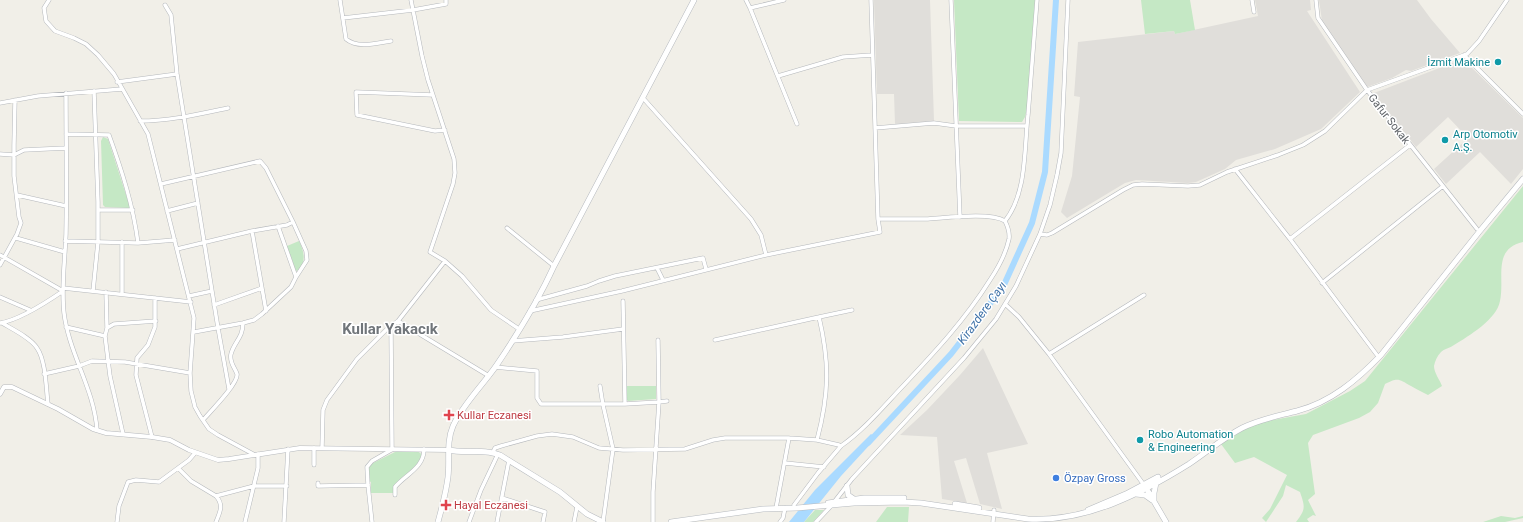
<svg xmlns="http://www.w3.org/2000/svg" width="1523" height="522" viewBox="0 0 1523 522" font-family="Roboto,sans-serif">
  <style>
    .industrial { fill: #e0deda }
    .green { fill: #c5e8c5 }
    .water { fill: #aadaff }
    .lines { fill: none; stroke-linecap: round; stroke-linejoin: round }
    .river { stroke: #aadaff; stroke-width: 6 }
    .minor-casing { stroke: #b5b8bc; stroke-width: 4.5 }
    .tertiary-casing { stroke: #b5b8bc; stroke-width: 5 }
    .secondary-casing { stroke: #b6babf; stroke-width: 6 }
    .minor { stroke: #fff; stroke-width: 3.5 }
    .tertiary { stroke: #fff; stroke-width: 4 }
    .secondary { stroke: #fff; stroke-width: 5 }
    .culture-dot { fill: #0f9aa8; stroke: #fff; stroke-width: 1.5 }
    .health-dot { fill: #e0444e; stroke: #fff; stroke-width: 1.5 }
    .shop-dot { fill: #3f7fe0; stroke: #fff; stroke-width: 1.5 }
    .labels { text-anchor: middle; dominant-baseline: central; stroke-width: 3; stroke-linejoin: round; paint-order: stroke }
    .culture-label { font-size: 11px; fill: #0d838f; stroke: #fff; text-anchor: start }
    .street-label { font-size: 11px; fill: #5f6368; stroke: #fff }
    .health-label { font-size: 11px; fill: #be3a42; stroke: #fff; text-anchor: start }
    .shop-label { font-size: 11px; fill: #366cbe; stroke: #fff; text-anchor: start }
    .water-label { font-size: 12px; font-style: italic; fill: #4174aa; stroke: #fff }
    .district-label { font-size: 15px; font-weight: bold; fill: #70757a; stroke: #fff }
  </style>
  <rect width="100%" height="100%" fill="#f1efe8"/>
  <path class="industrial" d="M 874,0 L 930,0 L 934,121 L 895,124 L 894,94 L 877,94 Z
    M 1255,0 L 1310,0 L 1311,10 L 1307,11 L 1360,92 L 1321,129 L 1275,149 L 1236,160 L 1225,169 L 1196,182 L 1188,183 L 1136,180 L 1125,183 L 1067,218 L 1061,212 L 1072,176 L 1080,97 L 1074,96 L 1078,42 L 1174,31 L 1175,34 L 1258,16 Z
    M 1319,0 L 1417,0 L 1431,19 L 1460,53 L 1411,71 L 1406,70 L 1392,78 L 1367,87 L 1364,85 L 1322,21 Z
    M 1463,59 L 1523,118 L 1523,169 L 1511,184 L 1480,152 L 1446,184 L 1434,169 L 1468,138 L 1448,117 L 1416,147 L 1375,96 L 1374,93 Z
    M 983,348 L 1028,444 L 987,453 L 1002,509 L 980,504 L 966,458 L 954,461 L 967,503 L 942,499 L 937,437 L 900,435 L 927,410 L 960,375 Z"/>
  <path class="green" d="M 954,0 L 1035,0 L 1027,109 L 1025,117 L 1022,122 L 959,121 Z
    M 1141,0 L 1190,0 L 1195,30 L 1175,34 L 1174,31 L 1145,34 Z
    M 103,137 L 108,139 L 129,204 L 129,208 L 105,207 L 103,205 L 101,141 Z
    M 1523,186 L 1523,242 C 1492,249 1505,278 1500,301 C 1497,319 1469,336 1454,345 C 1450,348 1444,349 1441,352 C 1437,356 1435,361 1434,366 C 1434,373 1440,380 1442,386 L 1428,395 C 1422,392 1416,389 1411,386 C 1399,379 1398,377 1385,384 L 1378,403 L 1370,412 L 1359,418 L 1313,435 L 1308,443 L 1315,494 L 1308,500 L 1316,516 L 1313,515 L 1307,519 L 1309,522 L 1296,522 C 1306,509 1305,507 1300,492 L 1286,485 L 1283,496 L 1266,522 L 1262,518 L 1270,509 L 1287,475 L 1254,457 L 1235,463 L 1221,444 L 1245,429 L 1261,422 L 1306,414 L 1350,391 L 1365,381 Z
    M 299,241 C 304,251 306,260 300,269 L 296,271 L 287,246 Z
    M 626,386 L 656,386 L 656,399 L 628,401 L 627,400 Z
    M 399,450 L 417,451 L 423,455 L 417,465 L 395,485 L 393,493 L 371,493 L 371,482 L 369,481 L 369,468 L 371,464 Z
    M 887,507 L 909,507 L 908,522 L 876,522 Z
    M 815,510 L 824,510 L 813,522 L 804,522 Z
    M 1501,516 L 1515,518 L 1523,516 L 1523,518 L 1505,522 L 1483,522 Z"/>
  <path class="water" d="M 871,434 L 876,438 L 841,476 L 804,522 L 789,522 L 815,490 Z"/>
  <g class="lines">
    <path class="river" d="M 868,443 L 951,354 L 1003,287 L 1032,223 L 1045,172 L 1056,0"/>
    <g class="minor-casing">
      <path id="minor" d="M 49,0 L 44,8 L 46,21 L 55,31 L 74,38 L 86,44 L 98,55 L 114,74 L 148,134 L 194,318 L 190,373 L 191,391 L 195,407 L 200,416 L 209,429 L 218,435 L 255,455
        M 340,0 L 346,39 C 358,49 377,43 391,41
        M 411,0 L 422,56 L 428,80 L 454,159 L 455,173 L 453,184 L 430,252 L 445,261 L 462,276 L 491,310 L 519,329
        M 746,0 L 750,8 L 784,0
        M 951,0 L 960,217
        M 1252,0 L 1254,12
        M 1316,0 L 1318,18 L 1367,90 L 1477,229
        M 165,5 L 171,15 L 177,74 L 218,328 L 229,389
        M 750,8 L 797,124
        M 343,18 L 413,10 L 446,4 L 446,0
        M 1464,55 L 1523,114
        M 778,76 L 843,57 L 872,55
        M 117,82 L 177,74
        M 66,93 C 66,140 67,187 66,234 C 65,260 61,287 64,313 C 69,354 94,388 97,430
        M 433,95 L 356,92 L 357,115 L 435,131 L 445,130
        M 643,98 L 751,219 L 761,235 L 766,255
        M 0,103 L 38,96 L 122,89
        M 140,121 C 170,121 199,114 228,108
        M 875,128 L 934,123 L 956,126 L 1027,126
        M 0,154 L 14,155 L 24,150 L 66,148
        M 1235,169 L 1290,239 L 1377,355
        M 161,184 L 260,161 L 266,168 L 293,222 L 287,225 L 252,231 L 266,311
        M 17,195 L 66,206
        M 98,210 L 133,210
        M 167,211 L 198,203
        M 878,219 C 894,219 911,219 928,219 C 946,218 990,212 1005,221 C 1027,193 1024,150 1028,115 C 1031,77 1034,39 1037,0
        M 293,222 L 306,251 L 307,260 L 296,277
        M 507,228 L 554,266
        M 1040,234 L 1047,235 L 1052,233 L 1123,190 L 1133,185 L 1142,184 L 1188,186 L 1200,185 L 1227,172 L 1278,155 L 1303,145 L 1325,131 L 1367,90 L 1467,54 L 1479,41 L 1507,0
        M 16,238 L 65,252
        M 1290,239 L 1410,145
        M 65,241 L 138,243 C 133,205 122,171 109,135 L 66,134
        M 138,243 L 175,240
        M 177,249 L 252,231
        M 0,255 L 63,291 C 47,302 19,320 0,323
        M 0,265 L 17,234 L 21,223 L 19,217 L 14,176 L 14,145 L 15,100
        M 657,268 L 663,280
        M 1322,283 L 1443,186
        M 63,288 L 191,302
        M 93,291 L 98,242 L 98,202 L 94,91
        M 106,292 L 107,328
        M 122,294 L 122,242
        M 189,296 L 212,291
        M 0,297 L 30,310
        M 536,300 L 587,286 L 599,281 L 615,276 L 703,258 L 706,269
        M 1005,304 L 1019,317 L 1049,354 L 1144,485
        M 214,305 L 262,288
        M 530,311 L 622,291 L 766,255 L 880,232 L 878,219 L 871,0
        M 398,321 L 489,376
        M 2,323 C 12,329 31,338 37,348 C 46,361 46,388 48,404
        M 66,327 L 105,336
        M 391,327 L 392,448
        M 194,332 L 243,323 L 254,320 L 262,314 L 291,287 L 296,277 L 278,226
        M 658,340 L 659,402 L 667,401
        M 715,340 L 819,317
        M 512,341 L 563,337 L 623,329
        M 1049,354 L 1144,295
        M 495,367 L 537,371 L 537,398 L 541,404 L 625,404 L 623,301
        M 44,374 L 79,366 L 92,361 L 125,362 L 190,373
        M 600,386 L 603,405 L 613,449 L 603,522
        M 625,404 L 659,402 L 653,492 L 653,522
        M 203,420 C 209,413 239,383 237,374 C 235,368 229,362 231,354 C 234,342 243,338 243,323
        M 123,434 L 110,376 L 105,336 L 107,328 L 114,324 L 156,321
        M 152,437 L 136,375 L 137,358 L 148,345 L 155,327 L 155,298
        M 817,440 C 829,394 830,364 819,317 L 852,310
        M 841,446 C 864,430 883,407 903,386 C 934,353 965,320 990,280 C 998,268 1006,253 1009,239 C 1010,232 1008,227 1005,221
        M 314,448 L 314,465
        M 322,448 L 323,410 L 327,400 L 357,359 L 386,330 L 398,321 L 445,261
        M 493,452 L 495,448 L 501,446 L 537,436 L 552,434 L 573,437 L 599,448 L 623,450 L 685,449 L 713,440 L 725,438 L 789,438 L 817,440 L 839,445 L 841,446 L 818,473 L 794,505
        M 785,463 L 824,467
        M 178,468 L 191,481 L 216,496
        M 318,483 L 318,486 L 368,485
        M 395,495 L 395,487 C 406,474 424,468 424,449
        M 502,498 L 545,512 L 543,522
        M 776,508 L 789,438
        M 117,522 L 119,506 L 128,482 L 136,480 L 159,482 L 189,460 L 195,453
        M 216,522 C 220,512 224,505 216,496 L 254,486 L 287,486
        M 245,522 L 258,468 L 258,454
        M 284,522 L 288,449
        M 372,522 L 368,485 L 367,467 L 372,461 L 393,449
        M 469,522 L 481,490 L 498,454
        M 497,522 L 509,460
        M 574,522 L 577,507
        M 780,522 L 783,518 L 785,508
        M 816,522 L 831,506 L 852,479 L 964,358 L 996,319 L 1016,286 L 1040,234 L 1050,205 L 1057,175 L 1061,153 L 1068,0
        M 993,522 L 994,510"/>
    </g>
    <g class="tertiary-casing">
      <path id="tertiary" d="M 0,394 L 4,387 L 12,387 L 58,409 L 93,429 L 106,433 L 152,437 L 170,440 L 189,450 L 218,460 L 229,459 L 300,448 L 449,450"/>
    </g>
    <g class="secondary-casing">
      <path id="secondary" d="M 449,450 C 466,454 483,448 500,455 L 560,492 L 587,514 L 603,522
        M 847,486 L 848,495 L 854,499
        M 1145,486 L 1166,522
        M 1136,494 L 1145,495 L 1152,500
        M 1154,501 L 1154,493 L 1156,483
        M 828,503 L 864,498 L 904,498
        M 955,504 L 979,508
        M 1088,510 L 1128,493 L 1158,477
        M 438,522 C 442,507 446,493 448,477 C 450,460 446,442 453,426 C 463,404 482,386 496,366 C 517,335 538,301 554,266 L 694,0
        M 671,522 L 763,509 L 797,508 L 854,503 L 903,502 L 921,503 L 1028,519 C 1086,522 1141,494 1189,464 C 1207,452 1223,438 1242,428 C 1260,419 1278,416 1297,411 C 1331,402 1357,380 1381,355 L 1479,232 L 1523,179"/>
    </g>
    <use href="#minor" class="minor"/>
    <use href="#tertiary" class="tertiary"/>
    <use href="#secondary" class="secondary"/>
  </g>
  <g class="culture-dot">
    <circle cx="1498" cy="62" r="4"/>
    <circle cx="1445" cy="140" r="4"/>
    <circle cx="1140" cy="440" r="4"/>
  </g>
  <g class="health-dot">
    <path d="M447 409h4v4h4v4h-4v4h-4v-4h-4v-4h4z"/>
    <path d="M444 499h4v4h4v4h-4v4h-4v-4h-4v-4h4z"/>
  </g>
  <circle class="shop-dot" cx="1056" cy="478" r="4"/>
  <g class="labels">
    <g class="culture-label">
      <text x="1490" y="62" text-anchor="end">İzmit Makine</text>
      <text x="1453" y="134">Arp Otomotiv<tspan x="1453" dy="13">A.Ş.</tspan></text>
      <text x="1148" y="434">Robo Automation<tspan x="1148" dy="13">&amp; Engineering</tspan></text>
    </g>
    <g class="street-label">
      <text transform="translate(1389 119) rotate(52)">Gafur Sokak</text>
    </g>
    <g class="health-label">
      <text x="457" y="415">Kullar Eczanesi</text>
      <text x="454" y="505">Hayal Eczanesi</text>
    </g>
    <g class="shop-label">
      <text x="1064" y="478">Özpay Gross</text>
    </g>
    <g class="water-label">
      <text transform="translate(982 313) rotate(-54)">Kirazdere Çayı</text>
    </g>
    <g class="district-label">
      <text x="390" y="329">Kullar Yakacık</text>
    </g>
  </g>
</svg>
